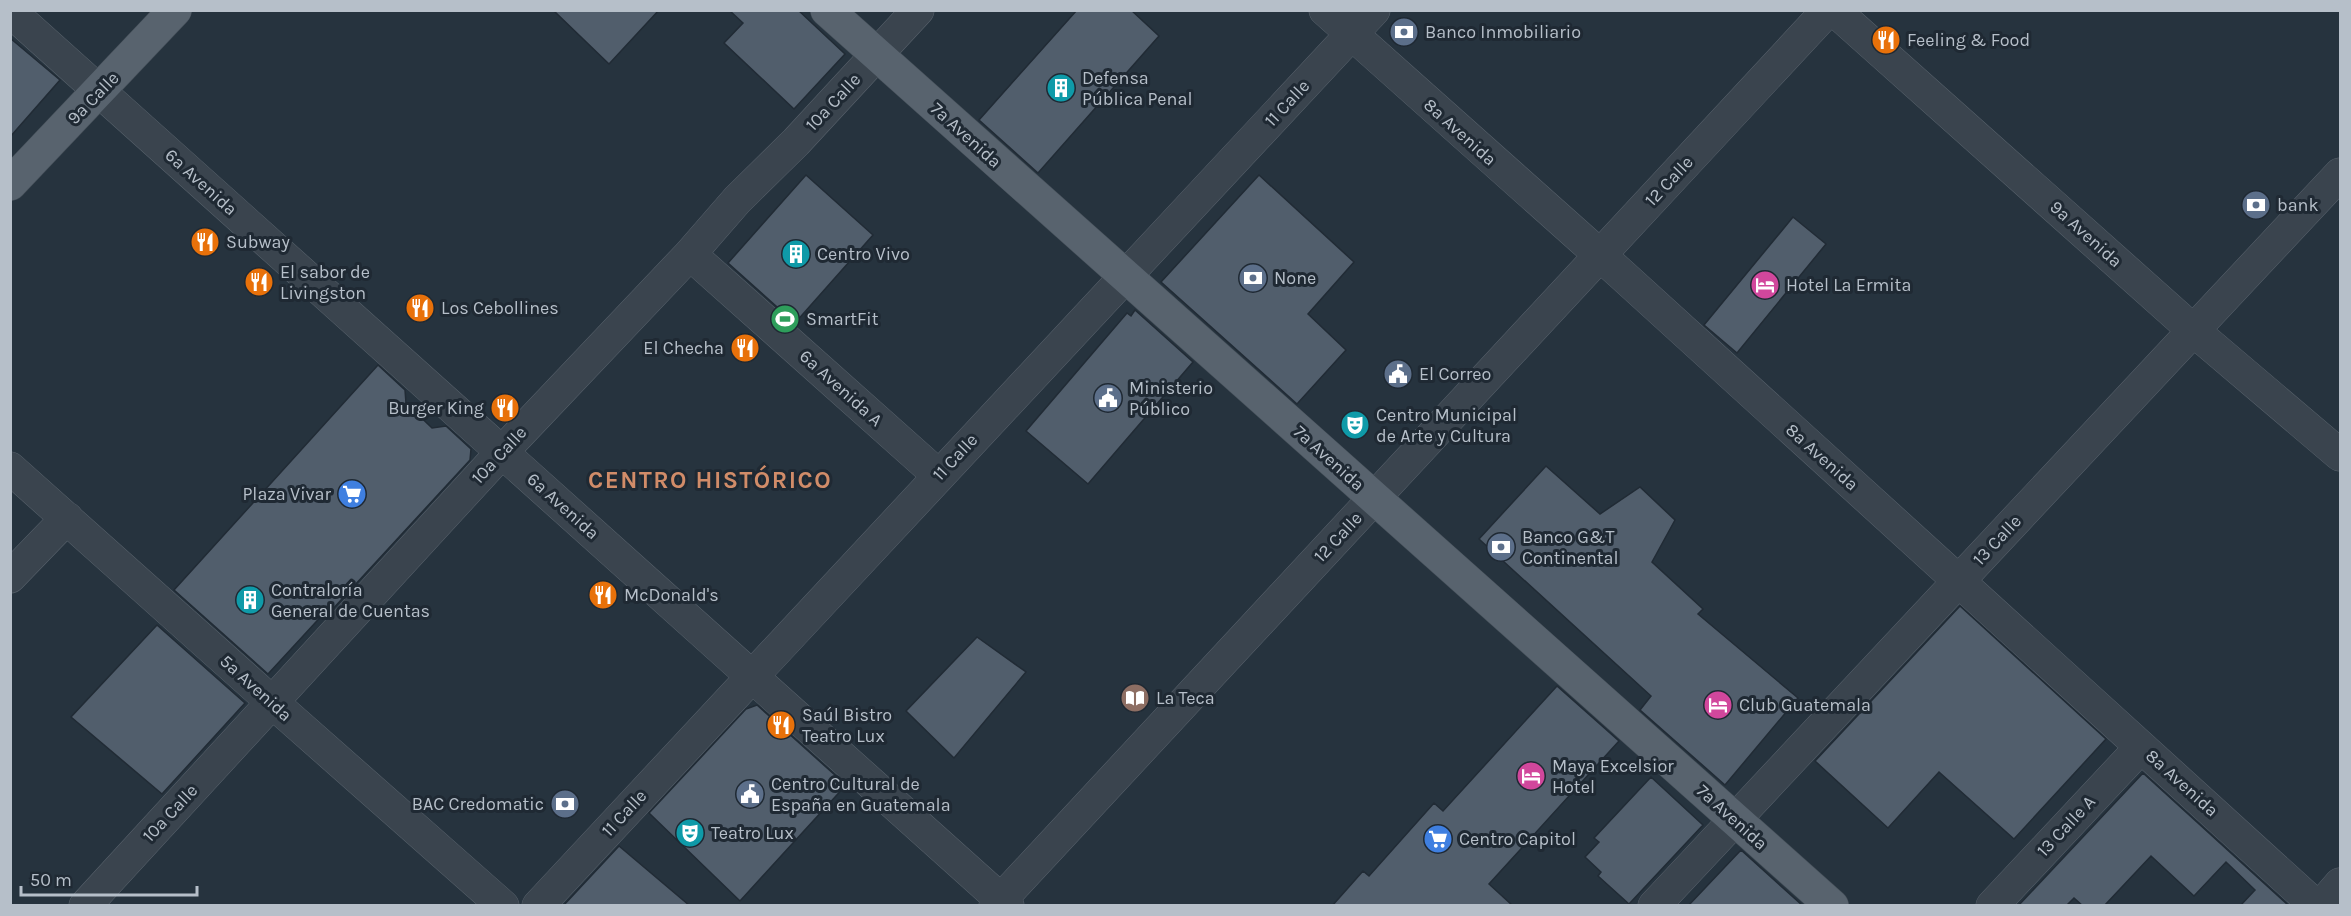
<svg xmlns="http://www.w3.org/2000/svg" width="2351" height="916" viewBox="0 0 2351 916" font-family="Karla,sans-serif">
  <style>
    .building { fill: #515e6c; stroke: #212b35; stroke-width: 1.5 }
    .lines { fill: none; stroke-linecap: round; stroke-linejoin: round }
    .minor-casing { stroke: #58626c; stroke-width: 33 }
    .major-casing { stroke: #46505a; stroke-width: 34 }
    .minor { stroke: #3a444e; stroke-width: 32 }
    .major { stroke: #58636e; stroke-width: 33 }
    .labels { text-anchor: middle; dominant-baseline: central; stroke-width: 6; stroke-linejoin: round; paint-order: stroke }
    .poi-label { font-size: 18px; fill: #b6bfc9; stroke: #1f2933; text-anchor: start }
    .street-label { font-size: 18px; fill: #b6bfc9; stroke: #1f2933 }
    .district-label { font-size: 24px; font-weight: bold; letter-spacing: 1.5px; fill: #d18c69; stroke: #1f2933 }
  </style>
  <rect width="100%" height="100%" fill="#26333e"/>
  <path class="building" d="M 553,10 L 659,10 L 609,64 Z
    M 729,10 L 798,10 L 845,54 L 794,109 L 724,43 L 743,23 Z
    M 1077,10 L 1131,10 L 1159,36 L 1038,173 L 979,120 Z
    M 10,38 L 60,80 L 10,137 Z
    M 806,175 L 873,235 L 795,323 L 728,263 Z
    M 1259,175 L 1354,262 L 1308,314 L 1346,350 L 1297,404 L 1161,282 Z
    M 1793,217 L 1826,244 L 1737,353 L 1704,325 Z
    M 1135,310 L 1193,362 L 1088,484 L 1026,431 L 1127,313 L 1131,316 Z
    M 378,365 L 405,390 L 406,403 L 432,428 L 446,426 L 471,449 L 470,460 L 330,612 L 327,610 L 268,674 L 174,590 Z
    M 1546,466 L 1600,514 L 1640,487 L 1675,520 L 1652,562 L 1703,609 L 1698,614 L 1798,698 L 1725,785 L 1640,710 L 1651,696 L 1479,539 Z
    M 1960,606 L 2106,739 L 2014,839 L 1939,772 L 1888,828 L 1815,761 Z
    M 157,625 L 245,703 L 162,794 L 71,717 Z
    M 977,637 L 1026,672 L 954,758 L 906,711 Z
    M 1557,686 L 1619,741 L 1489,884 L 1513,906 L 1332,906 L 1363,871 L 1369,876 L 1434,803 L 1443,811 Z
    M 757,705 L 846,785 L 740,901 L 649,813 L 746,709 Z
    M 2143,773 L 2289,906 L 2240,906 L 2255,890 L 2226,862 L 2194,896 L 2151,856 L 2104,906 L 2083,906 L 2074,898 L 2066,906 L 2018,906 Z
    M 1651,777 L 1703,825 L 1629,904 L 1598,876 L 1601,872 L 1585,857 L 1599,842 L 1594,838 Z
    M 619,846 L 690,906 L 563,906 Z
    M 1741,850 L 1803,906 L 1688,906 Z"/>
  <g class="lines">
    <g class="minor-casing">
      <path id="minor" d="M 1325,10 L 1620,273 L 2316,906
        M 1834,10 L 2194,331 L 2340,455
        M 10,11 L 1008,906
        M 690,254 L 938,475
        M 10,468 L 272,702 L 503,906
        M 10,577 L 67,518
        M 85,906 L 502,452 L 690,254 L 737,200 L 796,142 L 918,10
        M 538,906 L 1374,10
        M 995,906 L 1828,10
        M 1654,906 L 2340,174
        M 1992,906 L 2141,747
        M 2321,906 L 2340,884"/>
    </g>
    <g class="major-casing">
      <path id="major" d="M 827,10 L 1832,906
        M 10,184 L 175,10"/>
    </g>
    <use href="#minor" class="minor"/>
    <use href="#major" class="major"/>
  </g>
  <defs>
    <g id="bank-disc" transform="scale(1.5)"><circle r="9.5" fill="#5c6f8a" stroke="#1f2933"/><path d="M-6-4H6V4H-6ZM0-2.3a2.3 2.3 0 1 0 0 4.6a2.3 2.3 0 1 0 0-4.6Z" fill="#fff"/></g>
    <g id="restaurant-disc" transform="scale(1.5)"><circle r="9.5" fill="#e8710a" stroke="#1f2933"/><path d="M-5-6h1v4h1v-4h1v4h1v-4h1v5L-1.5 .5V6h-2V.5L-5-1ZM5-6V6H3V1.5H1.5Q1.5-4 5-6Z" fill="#fff"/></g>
    <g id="building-disc" transform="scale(1.5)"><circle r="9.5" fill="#0f9aa8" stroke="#1f2933"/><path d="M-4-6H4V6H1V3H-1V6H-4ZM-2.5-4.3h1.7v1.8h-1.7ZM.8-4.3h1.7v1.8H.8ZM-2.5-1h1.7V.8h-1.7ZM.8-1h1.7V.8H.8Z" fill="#fff"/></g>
    <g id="hotel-disc" transform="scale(1.5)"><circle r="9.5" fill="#d1479c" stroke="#1f2933"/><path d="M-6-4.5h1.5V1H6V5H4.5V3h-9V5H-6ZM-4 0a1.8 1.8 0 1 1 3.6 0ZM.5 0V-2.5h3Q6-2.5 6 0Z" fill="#fff"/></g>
    <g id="stadium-disc" transform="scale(1.5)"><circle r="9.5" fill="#2e9e5b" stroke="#1f2933"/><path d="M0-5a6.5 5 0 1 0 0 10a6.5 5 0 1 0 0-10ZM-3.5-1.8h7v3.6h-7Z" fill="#fff"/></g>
    <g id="civic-disc" transform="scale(1.5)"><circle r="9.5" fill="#5c6f8a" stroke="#1f2933"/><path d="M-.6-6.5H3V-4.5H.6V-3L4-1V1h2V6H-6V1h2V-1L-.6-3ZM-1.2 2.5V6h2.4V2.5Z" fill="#fff"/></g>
    <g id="theatre-disc" transform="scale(1.5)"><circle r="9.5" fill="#0f9aa8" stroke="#1f2933"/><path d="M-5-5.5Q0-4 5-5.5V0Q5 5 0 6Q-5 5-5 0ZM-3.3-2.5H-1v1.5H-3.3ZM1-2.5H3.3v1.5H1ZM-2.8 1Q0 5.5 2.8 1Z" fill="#fff"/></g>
    <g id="supermarket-disc" transform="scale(1.5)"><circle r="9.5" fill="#3f7fe0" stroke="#1f2933"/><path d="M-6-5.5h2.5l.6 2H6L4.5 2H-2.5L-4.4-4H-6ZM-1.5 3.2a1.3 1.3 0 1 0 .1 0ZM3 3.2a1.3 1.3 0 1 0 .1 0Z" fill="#fff"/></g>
    <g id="library-disc" transform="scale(1.5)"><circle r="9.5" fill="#8d6e63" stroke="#1f2933"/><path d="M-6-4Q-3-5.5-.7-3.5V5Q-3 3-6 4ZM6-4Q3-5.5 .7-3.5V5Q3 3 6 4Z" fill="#fff"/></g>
  </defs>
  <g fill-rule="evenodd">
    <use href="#bank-disc" x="1404" y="32"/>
    <use href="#restaurant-disc" x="1886" y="40"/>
    <use href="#building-disc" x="1061" y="88"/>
    <use href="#bank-disc" x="2256" y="205"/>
    <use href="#restaurant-disc" x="205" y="242"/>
    <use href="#building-disc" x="796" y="254"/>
    <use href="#bank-disc" x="1253" y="278"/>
    <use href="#restaurant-disc" x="259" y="282"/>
    <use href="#hotel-disc" x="1765" y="285"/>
    <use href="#restaurant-disc" x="420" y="308"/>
    <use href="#stadium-disc" x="785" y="319"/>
    <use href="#restaurant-disc" x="745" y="348"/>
    <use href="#civic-disc" x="1398" y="374"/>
    <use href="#civic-disc" x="1108" y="398"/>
    <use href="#restaurant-disc" x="505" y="408"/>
    <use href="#theatre-disc" x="1355" y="425"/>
    <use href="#supermarket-disc" x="352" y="494"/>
    <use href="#bank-disc" x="1501" y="547"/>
    <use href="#restaurant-disc" x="603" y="595"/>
    <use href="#building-disc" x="250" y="600"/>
    <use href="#library-disc" x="1135" y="698"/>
    <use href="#hotel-disc" x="1718" y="705"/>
    <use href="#restaurant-disc" x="781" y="725"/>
    <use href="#hotel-disc" x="1531" y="776"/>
    <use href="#civic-disc" x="750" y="794"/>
    <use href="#bank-disc" x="565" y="804"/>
    <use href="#theatre-disc" x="690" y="833"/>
    <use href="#supermarket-disc" x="1438" y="839"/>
  </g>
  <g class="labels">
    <g class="poi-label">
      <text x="1425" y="32">Banco Inmobiliario</text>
      <text x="1907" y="40">Feeling &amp; Food</text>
      <text x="1082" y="78">Defensa<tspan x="1082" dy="21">Pública Penal</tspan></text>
      <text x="2277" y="205">bank</text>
      <text x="226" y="242">Subway</text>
      <text x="817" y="254">Centro Vivo</text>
      <text x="280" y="272">El sabor de<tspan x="280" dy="21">Livingston</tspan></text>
      <text x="1274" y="278">None</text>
      <text x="1786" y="285">Hotel La Ermita</text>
      <text x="441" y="308">Los Cebollines</text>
      <text x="806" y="319">SmartFit</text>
      <text x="724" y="348" text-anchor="end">El Checha</text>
      <text x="1419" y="374">El Correo</text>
      <text x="1129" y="388">Ministerio<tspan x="1129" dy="21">Público</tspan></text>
      <text x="484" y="408" text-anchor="end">Burger King</text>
      <text x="1376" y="415">Centro Municipal<tspan x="1376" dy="21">de Arte y Cultura</tspan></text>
      <text x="331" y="494" text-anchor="end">Plaza Vivar</text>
      <text x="1522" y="537">Banco G&amp;T<tspan x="1522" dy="21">Continental</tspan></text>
      <text x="271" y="590">Contraloría<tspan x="271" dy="21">General de Cuentas</tspan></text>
      <text x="624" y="595">McDonald's</text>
      <text x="1156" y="698">La Teca</text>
      <text x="1739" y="705">Club Guatemala</text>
      <text x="802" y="715">Saúl Bistro<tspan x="802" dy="21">Teatro Lux</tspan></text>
      <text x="1552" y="766">Maya Excelsior<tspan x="1552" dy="21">Hotel</tspan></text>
      <text x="771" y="784">Centro Cultural de<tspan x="771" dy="21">España en Guatemala</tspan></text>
      <text x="544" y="804" text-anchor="end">BAC Credomatic</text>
      <text x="711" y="833">Teatro Lux</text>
      <text x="1459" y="839">Centro Capitol</text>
    </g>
    <g class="street-label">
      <text transform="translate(93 98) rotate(-46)">9a Calle</text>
      <text transform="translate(833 102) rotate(-47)">10a Calle</text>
      <text transform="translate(1287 103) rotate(-47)">11 Calle</text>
      <text transform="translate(1460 132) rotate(42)">8a Avenida</text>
      <text transform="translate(966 135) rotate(42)">7a Avenida</text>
      <text transform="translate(1669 181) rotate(-47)">12 Calle</text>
      <text transform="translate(201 182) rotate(42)">6a Avenida</text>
      <text transform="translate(2086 234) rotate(42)">9a Avenida</text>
      <text transform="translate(841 388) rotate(42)">6a Avenida A</text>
      <text transform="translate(499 455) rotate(-47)">10a Calle</text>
      <text transform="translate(955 457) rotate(-47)">11 Calle</text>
      <text transform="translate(1822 457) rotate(42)">8a Avenida</text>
      <text transform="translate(1329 458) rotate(42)">7a Avenida</text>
      <text transform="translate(563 506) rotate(42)">6a Avenida</text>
      <text transform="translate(1338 537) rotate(-47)">12 Calle</text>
      <text transform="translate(1997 540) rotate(-47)">13 Calle</text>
      <text transform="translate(256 688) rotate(42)">5a Avenida</text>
      <text transform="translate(2182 783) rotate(42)">8a Avenida</text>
      <text transform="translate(170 813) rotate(-47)">10a Calle</text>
      <text transform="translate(624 813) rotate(-47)">11 Calle</text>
      <text transform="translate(1732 817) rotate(42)">7a Avenida</text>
      <text transform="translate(2066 826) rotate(-47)">13 Calle A</text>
    </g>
    <g class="district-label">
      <text x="710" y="480">CENTRO HISTÓRICO</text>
    </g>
  </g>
  <rect width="2351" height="916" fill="none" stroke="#b6bfc9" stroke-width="24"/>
  <path d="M21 886v9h176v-9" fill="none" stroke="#b6bfc9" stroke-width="3"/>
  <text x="30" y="886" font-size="18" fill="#b6bfc9" stroke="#1f2933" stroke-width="4.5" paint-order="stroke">50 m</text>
</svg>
